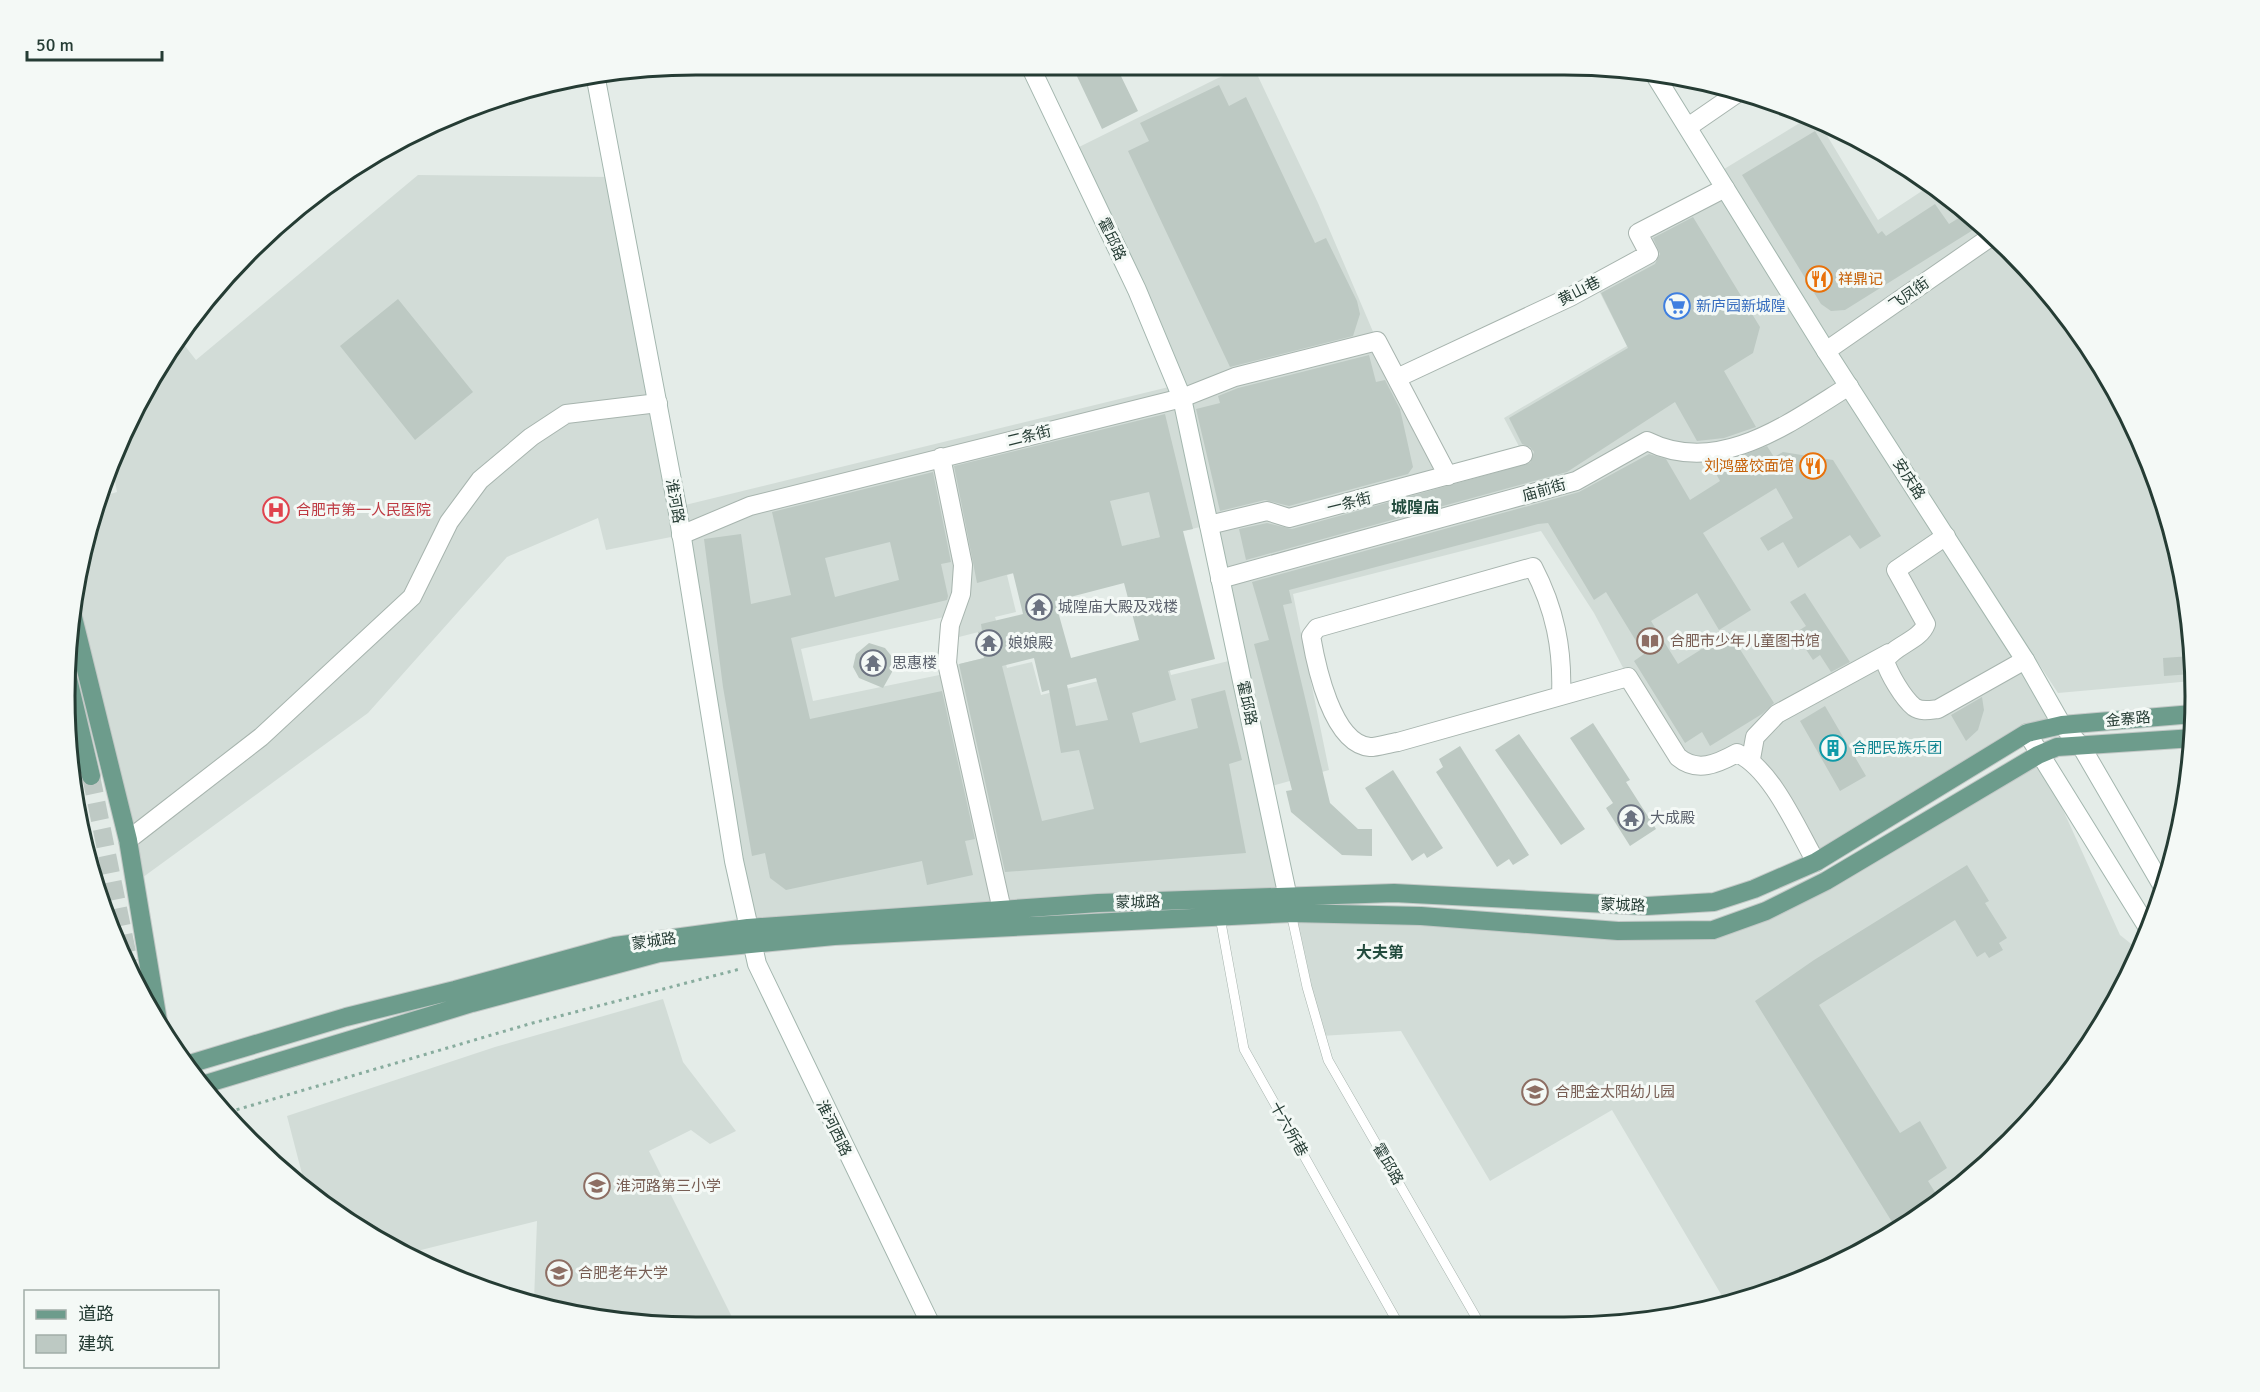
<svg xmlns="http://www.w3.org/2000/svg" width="2260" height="1392" viewBox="0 0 2260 1392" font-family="Signika,'Noto Sans SC',sans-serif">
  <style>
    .built { fill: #d2dcd7; fill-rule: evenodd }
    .building { fill: #bdc9c3; fill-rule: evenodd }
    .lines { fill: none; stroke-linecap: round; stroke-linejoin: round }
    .primary-tunnel { stroke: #bec9c4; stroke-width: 18; stroke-dasharray: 18 9; stroke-linecap: butt }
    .lane-casing { stroke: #a7b4ae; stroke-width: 10 }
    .street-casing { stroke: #a7b4ae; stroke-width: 20 }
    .secondary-casing { stroke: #a3b6ae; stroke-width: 20 }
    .primary-casing { stroke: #c2c8c6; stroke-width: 20 }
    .path { stroke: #88ac9e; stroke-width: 3; stroke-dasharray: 3 4.5; stroke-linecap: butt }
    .lane { stroke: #fff; stroke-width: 9 }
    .street { stroke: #fff; stroke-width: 18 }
    .secondary { stroke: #fff; stroke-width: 18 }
    .primary { stroke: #6d9c8c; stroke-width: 18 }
    .labels { text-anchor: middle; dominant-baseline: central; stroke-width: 6; stroke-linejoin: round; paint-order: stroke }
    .street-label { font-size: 15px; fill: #253c34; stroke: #f4f9f6 }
    .food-label { font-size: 15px; fill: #c56008; stroke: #f4f9f6; text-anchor: start }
    .shop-label { font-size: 15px; fill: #366cbe; stroke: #f4f9f6; text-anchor: start }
    .health-label { font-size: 15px; fill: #be3a42; stroke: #f4f9f6; text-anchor: start }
    .worship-label { font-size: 15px; fill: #5b616d; stroke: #f4f9f6; text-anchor: start }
    .education-label { font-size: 15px; fill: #785e54; stroke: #f4f9f6; text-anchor: start }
    .culture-label { font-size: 15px; fill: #0d838f; stroke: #f4f9f6; text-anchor: start }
    .neighbourhood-label { font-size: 16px; font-weight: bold; fill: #234c3e; stroke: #f4f9f6 }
    .rim { fill: none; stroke: #253c34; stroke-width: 3 }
  </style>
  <rect width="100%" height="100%" fill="#e4ece8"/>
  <path class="built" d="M 1241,70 L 1255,70 L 1318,203 L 1377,341 L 1448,476 L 1523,454 L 1504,418 L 1627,346 L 1596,285 L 1657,256 L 1646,233 L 1724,188 L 1716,174 L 1811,116 L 1817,119 L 1878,220 L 1931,185 L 1948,195 L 1992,236 L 1826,352 L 2062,725 L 2042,728 L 1816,862 L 1751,759 L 1696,767 L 1628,677 L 1594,613 L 1541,531 L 1293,594 L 1329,770 L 1265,788 L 1289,898 L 748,928 L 681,535 L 606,550 L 598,518 L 507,557 L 368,713 L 135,883 L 71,609 L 97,498 L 117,492 L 112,465 L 171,345 L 178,337 L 196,360 L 418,175 L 616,177 L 677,507 L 1177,385 L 1071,151 L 1218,78 ZM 1208,525 L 1237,659 L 1171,675 L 1168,664 L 1041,695 L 1032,662 L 1007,668 L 1003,653 L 948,667 L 949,673 L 813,701 L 801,649 L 953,615 L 959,637 L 998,627 L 995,617 L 1016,612 L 1007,575 Z
    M 1999,242 L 2039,279 L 2111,380 L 2162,493 L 2190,613 L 2192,681 L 2058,693 L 1835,355 Z
    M 2038,755 L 2120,935 L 2140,951 L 2131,975 L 2065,1080 L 1981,1171 L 1879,1243 L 1728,1306 L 1612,1110 L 1490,1181 L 1401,1031 L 1321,1036 L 1291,913 L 1665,930 L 1766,911 Z
    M 663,999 L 683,1062 L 736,1131 L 710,1144 L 691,1130 L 649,1151 L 735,1323 L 614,1322 L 534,1301 L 537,1221 L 409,1253 L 307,1193 L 287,1116 L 495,1047 Z"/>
  <path class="building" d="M 1074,70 L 1118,70 L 1138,111 L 1102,129 Z
    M 1219,85 L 1229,106 L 1246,97 L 1315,243 L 1326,238 L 1357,301 L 1360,314 L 1353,336 L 1230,367 L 1128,151 L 1149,141 L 1140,123 Z
    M 1815,131 L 1878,234 L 1882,231 L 1886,236 L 1935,204 L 1949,224 L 1967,213 L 1981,225 L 1845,310 L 1831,311 L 1821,304 L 1742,175 Z
    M 1693,217 L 1760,327 L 1753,353 L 1724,371 L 1756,427 L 1724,438 L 1697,441 L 1675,402 L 1567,472 L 1246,560 L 1239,529 L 1267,523 L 1292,529 L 1530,463 L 1534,452 L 1530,447 L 1522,444 L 1509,418 L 1628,348 L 1601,293 L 1655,264 L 1660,254 L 1653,238 Z
    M 398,299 L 473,392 L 415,440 L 340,346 Z
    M 1369,355 L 1376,382 L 1385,380 L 1400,409 L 1413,467 L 1408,474 L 1289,506 L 1265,500 L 1220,511 L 1196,409 L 1220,403 L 1218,396 L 1238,388 Z
    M 1165,414 L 1193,529 L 1183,531 L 1215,659 L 1168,671 L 1176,700 L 1132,713 L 1140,743 L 1198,728 L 1191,699 L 1225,690 L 1242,760 L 1229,764 L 1246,853 L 1005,872 L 959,664 L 984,658 L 978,632 L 982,631 L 981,624 L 1023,614 L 1013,573 L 977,583 L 954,466 ZM 1149,492 L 1160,537 L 1122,546 L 1110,501 ZM 1124,583 L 1139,640 L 1071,658 L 1055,601 ZM 1034,658 L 1042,692 L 1049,690 L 1061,753 L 1079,750 L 1094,809 L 1042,821 L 1002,666 ZM 1096,678 L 1108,720 L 1076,726 L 1067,685 Z
    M 1767,446 L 1774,457 L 1783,452 L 1833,460 L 1881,536 L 1860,549 L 1850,535 L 1798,568 L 1783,542 L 1768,551 L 1760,538 L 1793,518 L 1776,488 L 1703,533 L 1751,610 L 1719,630 L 1697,593 L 1651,621 L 1678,664 L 1729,632 L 1774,703 L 1762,714 L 1710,746 L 1702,732 L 1685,743 L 1634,661 L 1644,654 L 1606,592 L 1594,600 L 1548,523 L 1538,524 L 1289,590 L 1292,603 L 1283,605 L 1330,803 L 1358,829 L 1372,829 L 1372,856 L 1342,855 L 1291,812 L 1286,791 L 1292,790 L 1254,644 L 1269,640 L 1252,582 L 1579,492 L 1649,454 L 1666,459 L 1690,500 L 1720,481 L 1710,463 L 1730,460 Z
    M 933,472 L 951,562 L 941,564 L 948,596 L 947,600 L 791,638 L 810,719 L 942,691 L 975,839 L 965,841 L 973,875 L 927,885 L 922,861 L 786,890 L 770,878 L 765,853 L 752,856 L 723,687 L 704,539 L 741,534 L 751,604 L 791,595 L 772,512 ZM 890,542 L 899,580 L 835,597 L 825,558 Z
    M 1805,593 L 1850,662 L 1831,672 L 1820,655 L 1813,660 L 1795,633 L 1806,626 L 1790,602 Z
    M 869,643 L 885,648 L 893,658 L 892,672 L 883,688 L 859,678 L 853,667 L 856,654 Z
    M 2191,656 L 2192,674 L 2164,676 L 2163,658 Z
    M 1982,697 L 1984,710 L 1978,730 L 1966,741 L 1951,715 Z
    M 1825,706 L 1866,776 L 1840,791 L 1800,721 Z
    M 1593,723 L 1630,780 L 1626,782 L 1656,829 L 1630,846 L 1606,808 L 1613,803 L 1570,738 Z
    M 1519,734 L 1585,829 L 1561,845 L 1495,750 Z
    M 1460,746 L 1529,855 L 1513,865 L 1509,859 L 1497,867 L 1436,772 L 1443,767 L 1439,759 Z
    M 1393,770 L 1443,848 L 1427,858 L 1424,853 L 1412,861 L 1365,788 Z
    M 1967,865 L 1989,901 L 1985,903 L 2007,938 L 1999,943 L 2003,950 L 1989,958 L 1985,952 L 1977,957 L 1955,920 L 1819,1005 L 1900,1133 L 1920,1121 L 1947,1168 L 1928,1181 L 1940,1200 L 1897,1230 L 1755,1001 L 1814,960 Z"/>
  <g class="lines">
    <path class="primary-tunnel" d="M 91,776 L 129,962"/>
    <g class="lane-casing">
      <path id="lane" d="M 1291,913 L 1307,987 L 1328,1060 L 1481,1326
        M 1220,917 L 1244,1049 L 1399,1325"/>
    </g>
    <g class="street-casing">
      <path id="street" d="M 1688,127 L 1736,94
        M 1826,351 L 1992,236
        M 1397,378 L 1570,297 L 1649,254 L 1638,233 L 1725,188
        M 941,457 L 963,565 L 961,594 L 950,625 L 947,663 L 1002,910
        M 1209,525 L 1267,511 L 1289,518 L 1523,455
        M 681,535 L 750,506 L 1182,398 L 1235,377 L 1377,341 L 1448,476
        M 1946,536 L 1896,570 L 1926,624 C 1920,641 1894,645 1885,661 C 1889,674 1903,698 1914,707 C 1921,712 1930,710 1938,709 L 2025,660
        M 1220,579 L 1576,481 L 1647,441 C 1719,477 1789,423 1849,386
        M 1561,696 C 1563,649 1555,609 1533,567 L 1317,628 L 1311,636 C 1316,665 1332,744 1370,747 C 1378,747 1389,743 1398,742 L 1628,677 L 1678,757 C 1697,773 1717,764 1737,753 C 1772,769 1797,829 1816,862
        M 1751,759 L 1755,737 L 1777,714 L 1889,653
        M 128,840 L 261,737 L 412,597 L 449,522 L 480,480 L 531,437 L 566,414 L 658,403"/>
    </g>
    <g class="secondary-casing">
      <path id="secondary" d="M 1032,70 L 1137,290 L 1182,398 L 1291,912
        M 1653,72 L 1826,351 L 2025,660 L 2062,725 L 2081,746 L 2163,887
        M 595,74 L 677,507 L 734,861 L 757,964 L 930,1323
        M 2027,733 L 2148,928"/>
    </g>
    <g class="primary-casing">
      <path id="primary" d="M 71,609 L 128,840 L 158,1021
        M 66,670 L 91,776
        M 186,1065 L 346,1017 L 455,990 L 615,946 L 748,928 L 1098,903 L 1394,893 L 1647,906 L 1714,902 L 1754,889 L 1816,862 L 2027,733 L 2062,725 L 2193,714
        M 202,1085 L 472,1003 L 659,953 L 834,936 L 1291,913 L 1421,916 L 1618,931 L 1713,930 L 1766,911 L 1826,881 L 2038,755 L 2057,747 L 2194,738"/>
    </g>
    <path class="path" d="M 230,1119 L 229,1112 L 529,1024 L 740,969"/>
    <use href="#lane" class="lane"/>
    <use href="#street" class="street"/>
    <use href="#secondary" class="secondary"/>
    <use href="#primary" class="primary"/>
  </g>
  <defs>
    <g id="restaurant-ring" transform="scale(1.35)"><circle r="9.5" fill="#f4f9f6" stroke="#e8710a" stroke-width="1.5"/><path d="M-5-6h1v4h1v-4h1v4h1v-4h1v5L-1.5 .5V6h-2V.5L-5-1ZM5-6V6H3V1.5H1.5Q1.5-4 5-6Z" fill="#e8710a"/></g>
    <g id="supermarket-ring" transform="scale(1.35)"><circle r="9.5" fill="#f4f9f6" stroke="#3f7fe0" stroke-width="1.5"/><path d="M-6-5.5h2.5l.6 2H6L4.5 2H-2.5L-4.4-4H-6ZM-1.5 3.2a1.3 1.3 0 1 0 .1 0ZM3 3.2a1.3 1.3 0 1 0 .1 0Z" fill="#3f7fe0"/></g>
    <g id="hospital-ring" transform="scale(1.35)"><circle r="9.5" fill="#f4f9f6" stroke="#e0444e" stroke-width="1.5"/><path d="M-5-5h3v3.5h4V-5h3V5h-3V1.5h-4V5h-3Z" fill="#e0444e"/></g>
    <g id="temple-ring" transform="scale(1.35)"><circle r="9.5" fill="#f4f9f6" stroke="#6b7280" stroke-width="1.5"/><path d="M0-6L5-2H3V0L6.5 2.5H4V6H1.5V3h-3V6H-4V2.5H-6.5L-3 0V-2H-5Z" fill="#6b7280"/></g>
    <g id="library-ring" transform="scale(1.35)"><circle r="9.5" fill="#f4f9f6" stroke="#8d6e63" stroke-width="1.5"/><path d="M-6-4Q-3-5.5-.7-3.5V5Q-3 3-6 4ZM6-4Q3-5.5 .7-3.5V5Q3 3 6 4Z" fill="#8d6e63"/></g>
    <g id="building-ring" transform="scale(1.35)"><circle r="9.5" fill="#f4f9f6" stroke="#0f9aa8" stroke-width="1.5"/><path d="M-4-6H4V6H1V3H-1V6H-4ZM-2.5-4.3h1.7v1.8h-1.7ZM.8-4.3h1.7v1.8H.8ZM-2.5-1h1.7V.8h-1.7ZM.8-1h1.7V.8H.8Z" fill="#0f9aa8"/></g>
    <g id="school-ring" transform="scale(1.35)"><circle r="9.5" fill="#f4f9f6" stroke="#8d6e63" stroke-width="1.5"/><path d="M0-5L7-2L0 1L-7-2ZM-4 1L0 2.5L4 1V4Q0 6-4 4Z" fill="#8d6e63"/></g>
    <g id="university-ring" transform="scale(1.35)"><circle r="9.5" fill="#f4f9f6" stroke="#8d6e63" stroke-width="1.5"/><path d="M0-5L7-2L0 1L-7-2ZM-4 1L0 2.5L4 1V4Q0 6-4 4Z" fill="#8d6e63"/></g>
  </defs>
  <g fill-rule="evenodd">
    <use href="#restaurant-ring" x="1819" y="279"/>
    <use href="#supermarket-ring" x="1677" y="306"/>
    <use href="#restaurant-ring" x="1813" y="466"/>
    <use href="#hospital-ring" x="276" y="510"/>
    <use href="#temple-ring" x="1039" y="607"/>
    <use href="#library-ring" x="1650" y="641"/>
    <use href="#temple-ring" x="989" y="643"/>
    <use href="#temple-ring" x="873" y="663"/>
    <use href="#building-ring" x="1833" y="748"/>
    <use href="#temple-ring" x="1631" y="818"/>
    <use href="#school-ring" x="1535" y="1092"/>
    <use href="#school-ring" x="597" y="1186"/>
    <use href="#university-ring" x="559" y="1273"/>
  </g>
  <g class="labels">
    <g class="street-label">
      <text transform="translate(1112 239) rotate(65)">霍邱路</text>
      <text transform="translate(1579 291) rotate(-27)">黄山巷</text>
      <text transform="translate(1909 294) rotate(-35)">飞凤街</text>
      <text transform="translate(1029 436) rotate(-14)">二条街</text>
      <text transform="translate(1909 479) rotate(57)">安庆路</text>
      <text transform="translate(1544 490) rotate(-16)">庙前街</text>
      <text transform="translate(675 501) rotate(80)">淮河路</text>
      <text transform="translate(1349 503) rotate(-14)">一条街</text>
      <text transform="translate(1247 703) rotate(78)">霍邱路</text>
      <text transform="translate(2128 719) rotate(-5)">金寨路</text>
      <text transform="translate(1138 902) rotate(-1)">蒙城路</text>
      <text transform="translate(1623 905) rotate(2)">蒙城路</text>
      <text transform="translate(654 941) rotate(-8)">蒙城路</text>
      <text transform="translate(834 1128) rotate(64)">淮河西路</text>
      <text transform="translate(1289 1129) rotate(61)">十六所巷</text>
      <text transform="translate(1388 1164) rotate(60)">霍邱路</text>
    </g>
    <g class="food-label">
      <text x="1838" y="279">祥鼎记</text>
      <text x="1794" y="466" text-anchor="end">刘鸿盛饺面馆</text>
    </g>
    <g class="shop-label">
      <text x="1696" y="306">新庐园新城隍</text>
    </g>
    <g class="health-label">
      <text x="296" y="510">合肥市第一人民医院</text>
    </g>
    <g class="worship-label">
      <text x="1058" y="607">城隍庙大殿及戏楼</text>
      <text x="1008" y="643">娘娘殿</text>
      <text x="892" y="663">思惠楼</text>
      <text x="1650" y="818">大成殿</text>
    </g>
    <g class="education-label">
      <text x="1670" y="641">合肥市少年儿童图书馆</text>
      <text x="1555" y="1092">合肥金太阳幼儿园</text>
      <text x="616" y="1186">淮河路第三小学</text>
      <text x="578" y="1273">合肥老年大学</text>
    </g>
    <g class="culture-label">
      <text x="1852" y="748">合肥民族乐团</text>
    </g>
    <g class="neighbourhood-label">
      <text x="1415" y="508">城隍庙</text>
      <text x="1380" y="953">大夫第</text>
    </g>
  </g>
  <path d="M0 0H2260V1392H0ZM696 75H1564A621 621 0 0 1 2185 696V696A621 621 0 0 1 1564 1317H696A621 621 0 0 1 75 696V696A621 621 0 0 1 696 75Z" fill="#f4f9f6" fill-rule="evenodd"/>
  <path class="rim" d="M696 75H1564A621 621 0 0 1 2185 696V696A621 621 0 0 1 1564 1317H696A621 621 0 0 1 75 696V696A621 621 0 0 1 696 75Z"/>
  <rect x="24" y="1290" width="195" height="78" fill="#f4f9f6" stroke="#a1ada8" stroke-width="1.5"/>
  <rect x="36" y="1310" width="30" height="9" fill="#6d9c8c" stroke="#a1ada8" stroke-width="1.5"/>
  <text x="78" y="1320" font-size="18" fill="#253c34">道路</text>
  <rect x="36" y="1335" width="30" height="18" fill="#bdc9c3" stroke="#a1ada8" stroke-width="1.5"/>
  <text x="78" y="1350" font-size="18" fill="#253c34">建筑</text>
  <path d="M27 51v9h135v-9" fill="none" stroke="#253c34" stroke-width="3"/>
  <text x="36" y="51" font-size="18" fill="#253c34" stroke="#f4f9f6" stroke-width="4.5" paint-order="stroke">50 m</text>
</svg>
